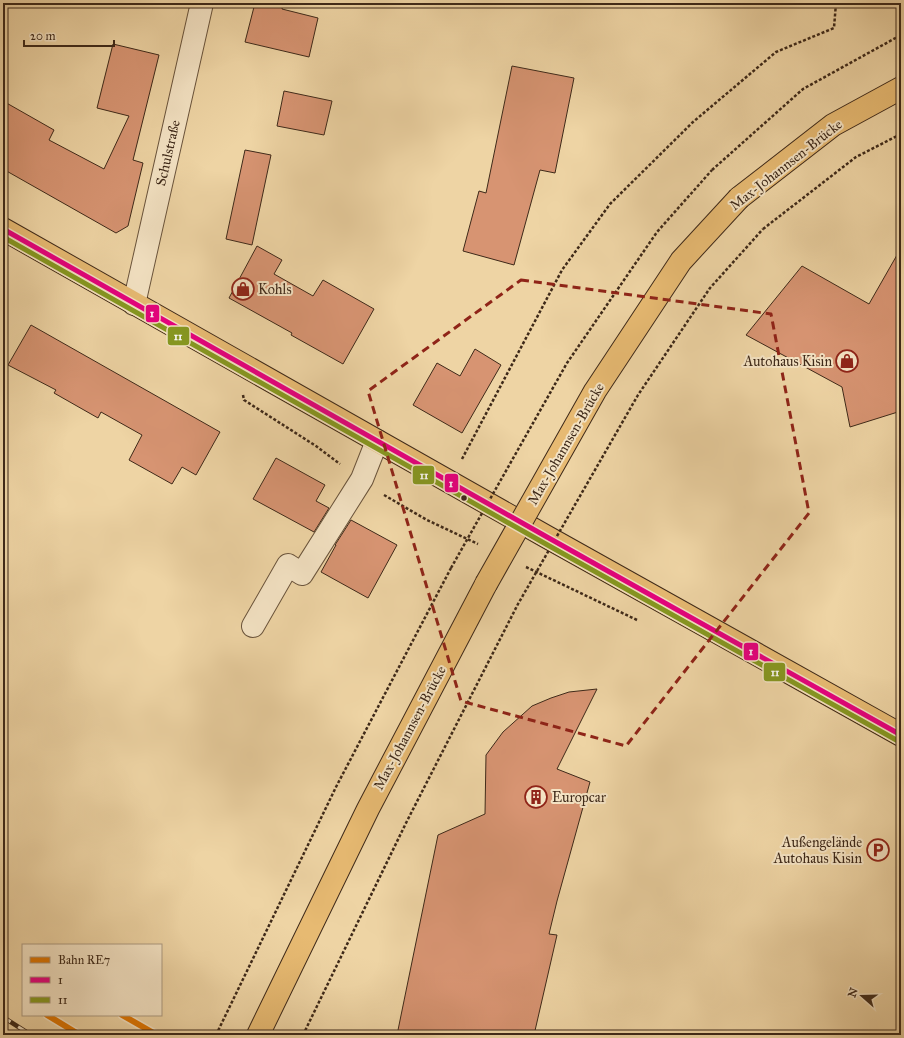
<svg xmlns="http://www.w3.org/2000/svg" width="904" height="1038" viewBox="0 0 904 1038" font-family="'IM FELL Great Primer',serif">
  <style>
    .building { fill: #d79472; stroke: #3e2919 }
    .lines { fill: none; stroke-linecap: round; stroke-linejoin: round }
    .minor-casing { stroke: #6a543c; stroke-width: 24 }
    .major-casing { stroke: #3e2919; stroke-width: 24 }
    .path { stroke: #3e2919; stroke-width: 2.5; stroke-dasharray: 3 2; stroke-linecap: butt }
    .minor { stroke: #f4e3c4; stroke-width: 22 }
    .major { stroke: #e7ba72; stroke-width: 22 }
    .rail-casing { stroke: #3e2919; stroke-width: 4.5 }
    .rail { stroke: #f4e3c4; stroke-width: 3; stroke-dasharray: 9; stroke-linecap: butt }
    .major-bridge-casing { stroke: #3e2919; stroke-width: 24; stroke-linecap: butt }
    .path-bridge { stroke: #3e2919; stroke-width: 2.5; stroke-dasharray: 3 2; stroke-linecap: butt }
    .major-bridge { stroke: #e7ba72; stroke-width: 22 }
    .bus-1-casing { stroke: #f4e3c4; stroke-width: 8 }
    .bus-2-casing { stroke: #f4e3c4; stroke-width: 8 }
    .bus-1 { stroke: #e6007e; stroke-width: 5 }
    .bus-2 { stroke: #869820; stroke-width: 5 }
    .rail-1-casing { stroke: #f4e3c4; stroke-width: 9 }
    .rail-1 { stroke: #dd7502; stroke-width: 6 }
    .marked { fill: none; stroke: #8f2418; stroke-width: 3; stroke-dasharray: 8 5; stroke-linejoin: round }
    .bus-dot { fill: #3e2919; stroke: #f4e3c4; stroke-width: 1.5 }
    .labels { text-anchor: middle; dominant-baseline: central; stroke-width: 4; stroke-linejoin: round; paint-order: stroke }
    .street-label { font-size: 14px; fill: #3e2919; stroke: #f4e3c4 }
    .poi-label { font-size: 14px; fill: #3e2919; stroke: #f4e3c4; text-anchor: start }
    .line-badge { stroke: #f4e3c4; stroke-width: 1.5 }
    .badge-label { font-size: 11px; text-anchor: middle; font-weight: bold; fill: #fff }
  </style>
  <rect width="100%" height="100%" fill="#eed4a4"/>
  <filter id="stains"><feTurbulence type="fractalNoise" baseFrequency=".005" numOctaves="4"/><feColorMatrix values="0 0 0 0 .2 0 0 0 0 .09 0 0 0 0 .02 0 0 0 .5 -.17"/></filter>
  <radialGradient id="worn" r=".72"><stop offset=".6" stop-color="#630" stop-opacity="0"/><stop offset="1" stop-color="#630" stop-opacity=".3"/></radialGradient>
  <path class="building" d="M 255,3 L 283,3 L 282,9 L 318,18 L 309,57 L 245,42 Z
    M 113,44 L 159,55 L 133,160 L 143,163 L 128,226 L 116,233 L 3,169 L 3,101 L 54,130 L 49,140 L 104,169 L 129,116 L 97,108 Z
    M 512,66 L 574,78 L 555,173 L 540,170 L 514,265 L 463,251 L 479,191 L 486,193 Z
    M 284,91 L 332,101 L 324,135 L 277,126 Z
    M 245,150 L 271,155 L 252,245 L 226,239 Z
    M 257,246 L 282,260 L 274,274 L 313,296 L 323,280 L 374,309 L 343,364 L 291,335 L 292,333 L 229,298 Z
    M 901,248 L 901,411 L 850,427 L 842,387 L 746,335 L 802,266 L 869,304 Z
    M 31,325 L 220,432 L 196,475 L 182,467 L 172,484 L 129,460 L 142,435 L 101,412 L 98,418 L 54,393 L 56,390 L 8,365 Z
    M 475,349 L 501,365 L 462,433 L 413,405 L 437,363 L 460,376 Z
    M 276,458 L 325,485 L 316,501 L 329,508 L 314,532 L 253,499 Z
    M 351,520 L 397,545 L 368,598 L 321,572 L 336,545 L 335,545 Z
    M 597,689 L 557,769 L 590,782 L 557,901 L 549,934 L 557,935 L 534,1035 L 397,1035 L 438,835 L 485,814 L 486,755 L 503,732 L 532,706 L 551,698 L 569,692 Z"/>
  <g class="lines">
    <g class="minor-casing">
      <path id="minor" d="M 134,304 L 202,3
        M 253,626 L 288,565 L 302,574 L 362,479 L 377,441"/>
    </g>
    <g class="major-casing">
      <path id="major" d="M 739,198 L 833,125 L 901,88
        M 3,229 L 547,537 L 901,735
        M 258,1035 L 368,809 L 486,584"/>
    </g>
    <path class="path" d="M 712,170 L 803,89 L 901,35
      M 763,229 L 856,157 L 901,134
      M 243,395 L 244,400 L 316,446 L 340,464
      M 462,459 L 562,270 L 610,204 L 693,122 L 776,52 L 834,28 L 836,3
      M 384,495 L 427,520 L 478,544
      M 526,567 L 637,620
      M 216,1035 L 336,787 L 451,568"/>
    <use href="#minor" class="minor"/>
    <use href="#major" class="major"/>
    <g class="rail-casing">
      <path id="rail" d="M 3,1017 L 31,1035"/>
    </g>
    <use href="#rail" class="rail"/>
    <g class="major-bridge-casing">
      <path id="major-bridge" d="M 486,584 L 595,391 L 681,261 L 739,198"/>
    </g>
    <path class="path-bridge" d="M 451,568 L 567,363 L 657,232 L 712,170
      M 303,1035 L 406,823 L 518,604 L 638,395 L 710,288 L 763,229"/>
    <use href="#major-bridge" class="major-bridge"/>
    <g class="bus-1-casing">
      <path id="bus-1" d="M 3,229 L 547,537 L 901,735"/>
    </g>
    <g class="bus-2-casing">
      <path id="bus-2" d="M 3,237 L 544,543 L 898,741"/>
    </g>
    <use href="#bus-1" class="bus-1"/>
    <use href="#bus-2" class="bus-2"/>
    <g class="rail-1-casing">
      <path id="rail-1" d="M 47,1015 L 80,1035
        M 122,1015 L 157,1035"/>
    </g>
    <use href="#rail-1" class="rail-1"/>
  </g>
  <path class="marked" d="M 521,280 L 771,314 L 809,513 L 626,746 L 461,701 L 368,391 Z"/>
  <defs>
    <g id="shop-ring" transform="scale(1.15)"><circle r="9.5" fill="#f4e3c4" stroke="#8f2418" stroke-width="1.5"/><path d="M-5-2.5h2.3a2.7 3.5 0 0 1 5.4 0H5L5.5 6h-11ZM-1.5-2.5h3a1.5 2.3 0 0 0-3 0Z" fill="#8f2418"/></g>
    <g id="building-ring" transform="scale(1.15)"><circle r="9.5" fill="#f4e3c4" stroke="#8f2418" stroke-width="1.5"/><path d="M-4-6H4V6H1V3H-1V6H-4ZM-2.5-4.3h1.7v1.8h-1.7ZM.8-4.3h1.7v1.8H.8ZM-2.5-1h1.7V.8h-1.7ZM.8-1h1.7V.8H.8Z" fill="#8f2418"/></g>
    <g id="parking-ring" transform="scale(1.15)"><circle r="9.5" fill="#f4e3c4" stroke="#8f2418" stroke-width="1.5"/><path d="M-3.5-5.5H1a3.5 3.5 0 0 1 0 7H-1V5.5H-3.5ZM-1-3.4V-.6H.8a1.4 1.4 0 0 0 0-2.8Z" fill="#8f2418"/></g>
  </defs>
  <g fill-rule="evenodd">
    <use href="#shop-ring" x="243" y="289"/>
    <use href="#shop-ring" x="847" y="361"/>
    <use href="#building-ring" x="536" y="797"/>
    <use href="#parking-ring" x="878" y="850"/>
  </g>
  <circle class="bus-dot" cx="464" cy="498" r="3.5"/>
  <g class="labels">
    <g class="street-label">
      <text transform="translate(168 153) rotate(-77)">Schulstraße</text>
      <text transform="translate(786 165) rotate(-38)">Max-Johannsen-Brücke</text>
      <text transform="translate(566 444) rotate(-60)">Max-Johannsen-Brücke</text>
      <text transform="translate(410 728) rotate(-62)">Max-Johannsen-Brücke</text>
    </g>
    <g class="poi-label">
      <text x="258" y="289">Kohls</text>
      <text x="832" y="361" text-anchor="end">Autohaus Kisin</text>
      <text x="552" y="797">Europcar</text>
      <text x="862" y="842" text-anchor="end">Außengelände<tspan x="862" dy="16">Autohaus Kisin</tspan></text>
    </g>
  </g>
  <g class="line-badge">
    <rect x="145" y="304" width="15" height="19" rx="4" fill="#e6007e"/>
    <rect x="167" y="326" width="23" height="20" rx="4" fill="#869820"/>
    <rect x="412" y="465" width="23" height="20" rx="4" fill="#869820"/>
    <rect x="444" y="473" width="15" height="20" rx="4" fill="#e6007e"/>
    <rect x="743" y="642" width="16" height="19" rx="4" fill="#e6007e"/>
    <rect x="763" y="662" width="23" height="20" rx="4" fill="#869820"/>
  </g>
  <g class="badge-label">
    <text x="152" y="317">1</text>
    <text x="178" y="340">11</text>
    <text x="424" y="479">11</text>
    <text x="451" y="487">1</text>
    <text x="751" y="655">1</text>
    <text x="775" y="676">11</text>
  </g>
  <rect width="904" height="1038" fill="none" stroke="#eed4a4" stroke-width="16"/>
  <rect x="4" y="4" width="896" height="1030" fill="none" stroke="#3e2919" stroke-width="2"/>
  <rect x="8" y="8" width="888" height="1022" fill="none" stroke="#3e2919"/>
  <rect x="22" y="944" width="140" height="72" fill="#f4e3c4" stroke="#ab9980"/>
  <rect x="30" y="957" width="20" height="6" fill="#dd7502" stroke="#ab9980"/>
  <text x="58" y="964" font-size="12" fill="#3e2919">Bahn RE7</text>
  <rect x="30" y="977" width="20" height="6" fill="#e6007e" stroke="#ab9980"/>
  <text x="58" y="984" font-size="12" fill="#3e2919">1</text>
  <rect x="30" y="997" width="20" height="6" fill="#869820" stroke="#ab9980"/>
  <text x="58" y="1004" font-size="12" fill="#3e2919">11</text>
  <g transform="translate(862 996) rotate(290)" stroke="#f4e3c4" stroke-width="3" paint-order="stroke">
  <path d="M0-3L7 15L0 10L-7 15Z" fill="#3e2919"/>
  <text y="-6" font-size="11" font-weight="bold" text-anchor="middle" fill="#3e2919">N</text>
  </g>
  <path d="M24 40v6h90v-6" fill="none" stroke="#3e2919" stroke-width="2"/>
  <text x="30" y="40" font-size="12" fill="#3e2919" stroke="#f4e3c4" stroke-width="3" paint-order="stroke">20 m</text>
  <rect width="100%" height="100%" filter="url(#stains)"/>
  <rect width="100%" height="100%" fill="url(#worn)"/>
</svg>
